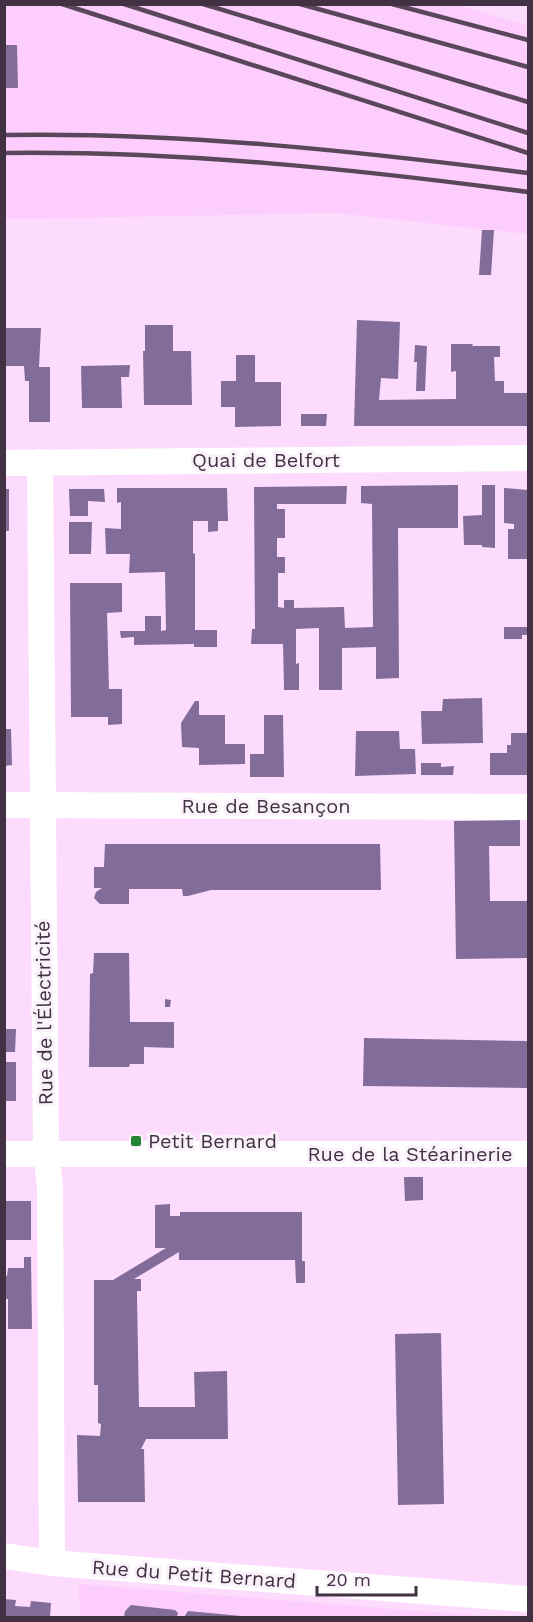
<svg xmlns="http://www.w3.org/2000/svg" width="533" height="1622" viewBox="0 0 533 1622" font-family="'Work Sans',sans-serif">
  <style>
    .built { fill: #fccdfd }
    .building { fill: #826d9a }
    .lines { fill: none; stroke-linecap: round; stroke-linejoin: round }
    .minor { stroke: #fff; stroke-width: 26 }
    .rail { stroke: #5a475a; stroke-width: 4.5 }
    .poi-dot { fill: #258335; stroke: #faf2fa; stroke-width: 2 }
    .labels { text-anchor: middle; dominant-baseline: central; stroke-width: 6; stroke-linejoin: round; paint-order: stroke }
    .street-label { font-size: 20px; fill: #423142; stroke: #faf2fa }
    .poi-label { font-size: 20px; fill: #423142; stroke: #faf2fa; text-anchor: start }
  </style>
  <rect width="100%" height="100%" fill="#fddbfd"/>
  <path class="built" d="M 455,4 L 528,26 L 528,234 L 335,213 L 5,219 L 4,5 Z
    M 79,1584 L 392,1609 L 502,1617 L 80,1617 Z"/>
  <path class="building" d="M 4,45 L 17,45 L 18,88 L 4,88 Z
    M 482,230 L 494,230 L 491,275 L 479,275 Z
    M 357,320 L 400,322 L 398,379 L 381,378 L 379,400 L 456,399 L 456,371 L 451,372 L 451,344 L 473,344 L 472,346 L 500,346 L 500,357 L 494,357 L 495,381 L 504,381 L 504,393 L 527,393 L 527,426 L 354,426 Z
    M 145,325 L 173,325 L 173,351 L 191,351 L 192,405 L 144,405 L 143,351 L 145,351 Z
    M 5,328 L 41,328 L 39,367 L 50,367 L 50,422 L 29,422 L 29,381 L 25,381 L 24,366 L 4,366 Z
    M 415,345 L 427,346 L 425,391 L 416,391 L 417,362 L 414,362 Z
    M 236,355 L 255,355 L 255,382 L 281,382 L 281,426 L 235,427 L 235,407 L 221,407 L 221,381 L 236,381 Z
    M 130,365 L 129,377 L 121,377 L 122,408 L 82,408 L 81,366 Z
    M 301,414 L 327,414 L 326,426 L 301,426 Z
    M 458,485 L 458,528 L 398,528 L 399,678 L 376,679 L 376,647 L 342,648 L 342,690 L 319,690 L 319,628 L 296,629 L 296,664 L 299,663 L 299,690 L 284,690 L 283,644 L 251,644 L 252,629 L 255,629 L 254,487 L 347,486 L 346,504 L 277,504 L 277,509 L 285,509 L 285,538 L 277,538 L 277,557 L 285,557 L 285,573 L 278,573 L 278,607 L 284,608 L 284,600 L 294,600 L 294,608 L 344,607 L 345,628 L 373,627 L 372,504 L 361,503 L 361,486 Z
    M 482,485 L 495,485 L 495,548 L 482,547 L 482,545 L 464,545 L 463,516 L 482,515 Z
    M 117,488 L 227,488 L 228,521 L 218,521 L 218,531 L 208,532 L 208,521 L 193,521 L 193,553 L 195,554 L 195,630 L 217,630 L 217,647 L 194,647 L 194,644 L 134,645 L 134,637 L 121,638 L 120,631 L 145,631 L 145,616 L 161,616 L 161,631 L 166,630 L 165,572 L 129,573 L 130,554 L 106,554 L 105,528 L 121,529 L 121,502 L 117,503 Z
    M 504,488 L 528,490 L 528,559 L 508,559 L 508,529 L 514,529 L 514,524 L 504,523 Z
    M 5,489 L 9,489 L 9,531 L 5,531 Z
    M 69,489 L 104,489 L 105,502 L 88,501 L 88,516 L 70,516 Z
    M 69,522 L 92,522 L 91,554 L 69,554 Z
    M 70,583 L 122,583 L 122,612 L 107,613 L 109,689 L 122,689 L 122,724 L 108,725 L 108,717 L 71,717 Z
    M 504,627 L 528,627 L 528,635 L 522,635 L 522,639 L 504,639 Z
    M 482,698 L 483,743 L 422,744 L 421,711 L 442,711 L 443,699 Z
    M 195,701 L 199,701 L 199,715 L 225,715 L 225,744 L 245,744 L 245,764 L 199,765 L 199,748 L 182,747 L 181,723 Z
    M 264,715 L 283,715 L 284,777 L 250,777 L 250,754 L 264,754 Z
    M 4,729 L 11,729 L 12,765 L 4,766 Z
    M 356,731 L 399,731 L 400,749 L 415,749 L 416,774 L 355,776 Z
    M 511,733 L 528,733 L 528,775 L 490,775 L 490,753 L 507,753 L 507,745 L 511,745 Z
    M 421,763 L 441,763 L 441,767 L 454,766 L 453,775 L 421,775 Z
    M 520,820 L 520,846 L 489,846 L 490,901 L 528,901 L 528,958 L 456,959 L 454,821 Z
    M 105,844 L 380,844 L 381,890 L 211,890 L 188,896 L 183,896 L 182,889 L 129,889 L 129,904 L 100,904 L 94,898 L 96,892 L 102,888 L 94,888 L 94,867 L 104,867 Z
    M 94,953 L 129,953 L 130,1022 L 174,1022 L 174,1048 L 144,1047 L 144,1064 L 130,1064 L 129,1067 L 89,1067 L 90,974 L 93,973 Z
    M 165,999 L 171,1000 L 170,1007 L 165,1007 Z
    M 4,1029 L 16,1029 L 15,1052 L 4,1052 Z
    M 364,1038 L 528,1041 L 528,1088 L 363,1086 Z
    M 4,1062 L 16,1062 L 16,1101 L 4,1101 Z
    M 404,1177 L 423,1177 L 423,1200 L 405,1201 Z
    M 5,1201 L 31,1201 L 31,1240 L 5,1240 Z
    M 170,1204 L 170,1216 L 180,1216 L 180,1212 L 302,1212 L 302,1261 L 305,1261 L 305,1283 L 296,1283 L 295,1260 L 179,1260 L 179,1252 L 134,1279 L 141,1279 L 141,1291 L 137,1291 L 137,1297 L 139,1407 L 195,1407 L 194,1372 L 227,1371 L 228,1439 L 146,1439 L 141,1449 L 144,1449 L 145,1502 L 78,1502 L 77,1435 L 100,1436 L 101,1424 L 98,1423 L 98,1385 L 94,1385 L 94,1280 L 113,1280 L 166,1248 L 155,1248 L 155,1205 Z
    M 24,1257 L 31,1257 L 32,1329 L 8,1329 L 8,1299 L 4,1299 L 4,1276 L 7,1276 L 8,1268 L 24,1268 Z
    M 441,1333 L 444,1504 L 398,1505 L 395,1334 Z
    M 4,1599 L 16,1600 L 15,1606 L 30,1607 L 31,1601 L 51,1603 L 50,1617 L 4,1617 Z
    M 131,1605 L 175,1610 L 178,1613 L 177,1617 L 124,1617 L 125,1611 Z
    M 188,1611 L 241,1616 L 241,1617 L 184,1617 Z"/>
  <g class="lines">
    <path class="minor" d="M 40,462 L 46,1154 L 50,1186 L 52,1563
      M 4,463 L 528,458
      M 4,805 L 528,807
      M 4,1154 L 528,1154
      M 4,1556 L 52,1563 L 528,1599"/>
    <path class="rail" d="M 62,4 L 528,153
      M 124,4 L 528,133
      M 203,4 L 528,102
      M 300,4 L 528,67
      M 392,4 L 528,40
      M 4,135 C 178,132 356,151 528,173
      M 4,153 C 180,151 355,169 528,192"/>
  </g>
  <rect class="poi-dot" x="130" y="1135" width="12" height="12" rx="3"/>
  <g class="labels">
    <g class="street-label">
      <text x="266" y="460">Quai de Belfort</text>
      <text x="266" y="806">Rue de Besançon</text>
      <text transform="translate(44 1013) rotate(-91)">Rue de l'Électricité</text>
      <text x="410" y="1154">Rue de la Stéarinerie</text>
      <text transform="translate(194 1574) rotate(4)">Rue du Petit Bernard</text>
    </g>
    <g class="poi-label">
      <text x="148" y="1141">Petit Bernard</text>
    </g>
  </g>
  <rect width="533" height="1622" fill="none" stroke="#423142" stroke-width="12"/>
  <path d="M317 1586v9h99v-9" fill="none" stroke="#423142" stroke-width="3"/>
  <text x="326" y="1586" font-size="18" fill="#423142" stroke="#faf2fa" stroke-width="4.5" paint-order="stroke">20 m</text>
</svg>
